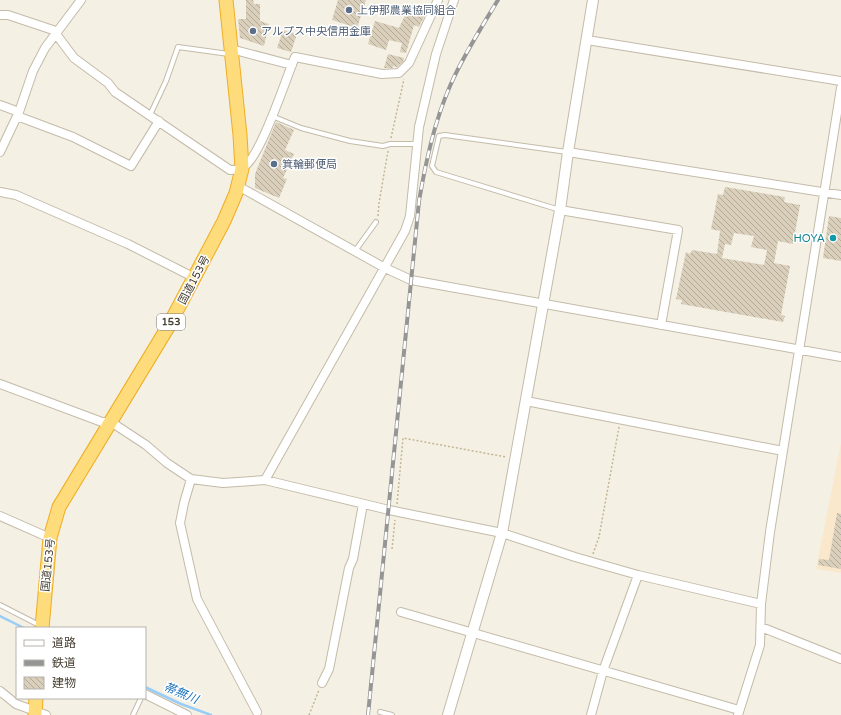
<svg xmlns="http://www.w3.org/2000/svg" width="841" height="715" viewBox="0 0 841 715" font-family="'Varela Round','Noto Sans JP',sans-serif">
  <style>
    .commercial { fill: #f9e8cc }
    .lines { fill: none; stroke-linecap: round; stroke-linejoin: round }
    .stream { stroke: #99cdf8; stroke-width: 2.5 }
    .building { fill: url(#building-back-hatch); fill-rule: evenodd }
    .service-casing { stroke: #c4bba9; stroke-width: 6 }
    .minor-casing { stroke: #c4bba9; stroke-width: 10 }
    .tertiary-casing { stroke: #c4bba9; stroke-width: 12 }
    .trunk-casing { stroke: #efad23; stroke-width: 15 }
    .path { stroke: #c4b695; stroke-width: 1.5; stroke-dasharray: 2 2; stroke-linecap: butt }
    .service { stroke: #fff; stroke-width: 4 }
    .minor { stroke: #fff; stroke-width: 8 }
    .tertiary { stroke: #fff; stroke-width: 10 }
    .trunk { stroke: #ffdc7b; stroke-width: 13 }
    .rail-casing { stroke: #959595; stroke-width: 4 }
    .rail { stroke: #fff; stroke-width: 2.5; stroke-dasharray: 8; stroke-linecap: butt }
    .service-dot { fill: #5c6f8a; stroke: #fff; stroke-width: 1.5 }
    .culture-dot { fill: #0f9aa8; stroke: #fff; stroke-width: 1.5 }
    .labels { text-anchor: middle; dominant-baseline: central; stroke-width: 3; stroke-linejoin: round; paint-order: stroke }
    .shield { fill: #fff; stroke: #7e7970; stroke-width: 1 }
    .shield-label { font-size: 10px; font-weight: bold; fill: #474033 }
    .service-label { font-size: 11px; fill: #4e5e75; stroke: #fff; text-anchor: start }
    .culture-label { font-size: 11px; fill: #0d838f; stroke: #fff; text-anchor: end }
    .street-label { font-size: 11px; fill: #474033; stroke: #fff }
    .water-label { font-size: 12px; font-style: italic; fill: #2075bf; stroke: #fff }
  </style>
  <defs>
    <pattern id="building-back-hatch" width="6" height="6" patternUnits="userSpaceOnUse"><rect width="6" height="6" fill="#dacfbb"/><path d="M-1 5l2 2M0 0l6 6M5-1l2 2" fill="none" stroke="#b3a999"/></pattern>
  </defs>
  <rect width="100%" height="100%" fill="#f4f0e4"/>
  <path class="commercial" d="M 841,443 L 841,573 L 816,569 Z"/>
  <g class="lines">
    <path class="stream" d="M 0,616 L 24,628
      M 145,687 L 181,704 L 211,715"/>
  </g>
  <path class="building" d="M 246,0 L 253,0 L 254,4 L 260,4 L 260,21 L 269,24 L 264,46 L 240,38 L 238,19 L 246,19 Z
    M 338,0 L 366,0 L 357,28 L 332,20 Z
    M 409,7 L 425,15 L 419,27 L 414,25 L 406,53 L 400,52 L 402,43 L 389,40 L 386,50 L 368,44 L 375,21 L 399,28 Z
    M 283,30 L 297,34 L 291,52 L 277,48 Z
    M 388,54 L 404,58 L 403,62 L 397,67 L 393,66 L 393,68 L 384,68 Z
    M 276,122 L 294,130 L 285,150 L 294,154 L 283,178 L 287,179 L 279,198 L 255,188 L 255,174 Z
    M 725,187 L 785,197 L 784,202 L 800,205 L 793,244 L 778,241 L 774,263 L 790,266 L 781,315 L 785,316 L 783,322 L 681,304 L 682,300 L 676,299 L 686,252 L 690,254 L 692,250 L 717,254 L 720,231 L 711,229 L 718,194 L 723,195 ZM 734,233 L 754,236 L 751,247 L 767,250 L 764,265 L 722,258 L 725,244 L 731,245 Z
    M 829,216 L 841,218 L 841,261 L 823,258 Z
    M 837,513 L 841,514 L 841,569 L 818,565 L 819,559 L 829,560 Z"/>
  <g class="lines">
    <g class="service-casing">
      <path id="service" d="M 150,115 L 166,81 L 178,47 L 229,54
        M 272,116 L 301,128 L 350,141 L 383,146 L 390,144 L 419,144
        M 560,210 L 436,172 L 432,166 L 439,136 L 445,135 L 567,152
        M 355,251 L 376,222
        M 0,605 L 41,626
        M 380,712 L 392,715
        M 133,715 L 141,698"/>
    </g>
    <g class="minor-casing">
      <path id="minor" d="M 0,15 L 8,15 L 53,30 L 74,58 L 108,83 L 115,92 L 230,170 C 233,170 239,170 242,168 C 260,160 286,78 295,57 L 382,74 L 399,73 L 409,63 L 438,0
        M 587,40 L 841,81
        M 231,49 L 292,65
        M 0,105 L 19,112
        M 17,116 L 73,137 L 131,166 L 159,121
        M 0,152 L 19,112 L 33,71 L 45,48 L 81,0
        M 568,152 L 841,195
        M 238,186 L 385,268 L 411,280 L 841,357
        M 0,192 L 16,195 L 128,244 L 195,278
        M 560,210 L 678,230 L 661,325
        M 0,384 L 102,422 L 111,422 L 146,445 L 167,463 L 191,479 L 223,483 L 265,480 L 389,510 L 502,533 L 575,557 L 638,575 L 761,604
        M 526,401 L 783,451
        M 191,479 L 184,503 L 180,523 L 197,599 L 257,712
        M 265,480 L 405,231 L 410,216 L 419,127 L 436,54 L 454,0
        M 0,516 L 50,538
        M 401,612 L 739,710
        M 761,627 L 841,659
        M 322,683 L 329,669 L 349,568 L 353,559 L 363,504
        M 0,691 L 16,704 L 46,715
        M 145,694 L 187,715
        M 591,715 L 603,671 L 638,575
        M 738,715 L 760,645 L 761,604 L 770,532 L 841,88"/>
    </g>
    <g class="tertiary-casing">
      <path id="tertiary" d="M 448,715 L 502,533 L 560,210 L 568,152 L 593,0"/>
    </g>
    <g class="trunk-casing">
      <path id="trunk" d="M 42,628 L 50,538 L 59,507 L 168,327 L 224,221 L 236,193 L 242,169 L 240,135 L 226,0
        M 35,715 L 36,698"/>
    </g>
    <path class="path" d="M 391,138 L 404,79
      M 378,216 L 379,203 L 388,151
      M 397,504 L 403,438 L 506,457
      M 392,549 L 395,520
      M 593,554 L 599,537 L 619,427
      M 309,715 L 319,690"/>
    <use href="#service" class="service"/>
    <use href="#minor" class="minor"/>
    <use href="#tertiary" class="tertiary"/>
    <use href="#trunk" class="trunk"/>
    <g class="rail-casing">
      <path id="rail" d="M 368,715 L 419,201 C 426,161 434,123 450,86 C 463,56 481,28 498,0"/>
    </g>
    <use href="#rail" class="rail"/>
  </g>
  <g class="service-dot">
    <circle cx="349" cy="10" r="4"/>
    <circle cx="253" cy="31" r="4"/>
    <circle cx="274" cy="164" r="4"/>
  </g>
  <circle class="culture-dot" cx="833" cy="238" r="4"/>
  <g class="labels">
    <rect class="shield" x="157" y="314" width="28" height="16" rx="3"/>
    <g class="shield-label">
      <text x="171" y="322">153</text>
    </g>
    <g class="service-label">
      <text x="357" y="10">上伊那農業協同組合</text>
      <text x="261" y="31">アルプス中央信用金庫</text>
      <text x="282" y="164">箕輪郵便局</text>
    </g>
    <g class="culture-label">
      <text x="825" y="238">HOYA</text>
    </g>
    <g class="street-label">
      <text transform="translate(194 280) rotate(-62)">国道153号</text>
      <text transform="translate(48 565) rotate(-84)">国道153号</text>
    </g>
    <g class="water-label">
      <text transform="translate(181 693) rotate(23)">帯無川</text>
    </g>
  </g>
  <rect x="16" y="627" width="130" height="72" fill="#ffffff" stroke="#b5b3ad"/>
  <rect x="24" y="640" width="20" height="6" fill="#ffffff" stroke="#b5b3ad"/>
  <text x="52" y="647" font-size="12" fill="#474033">道路</text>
  <rect x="24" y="660" width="20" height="6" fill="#959595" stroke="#b5b3ad"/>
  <text x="52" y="667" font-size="12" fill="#474033">鉄道</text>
  <rect x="24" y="677" width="20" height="12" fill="url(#building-back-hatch)" stroke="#b5b3ad"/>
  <text x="52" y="687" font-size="12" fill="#474033">建物</text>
</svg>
